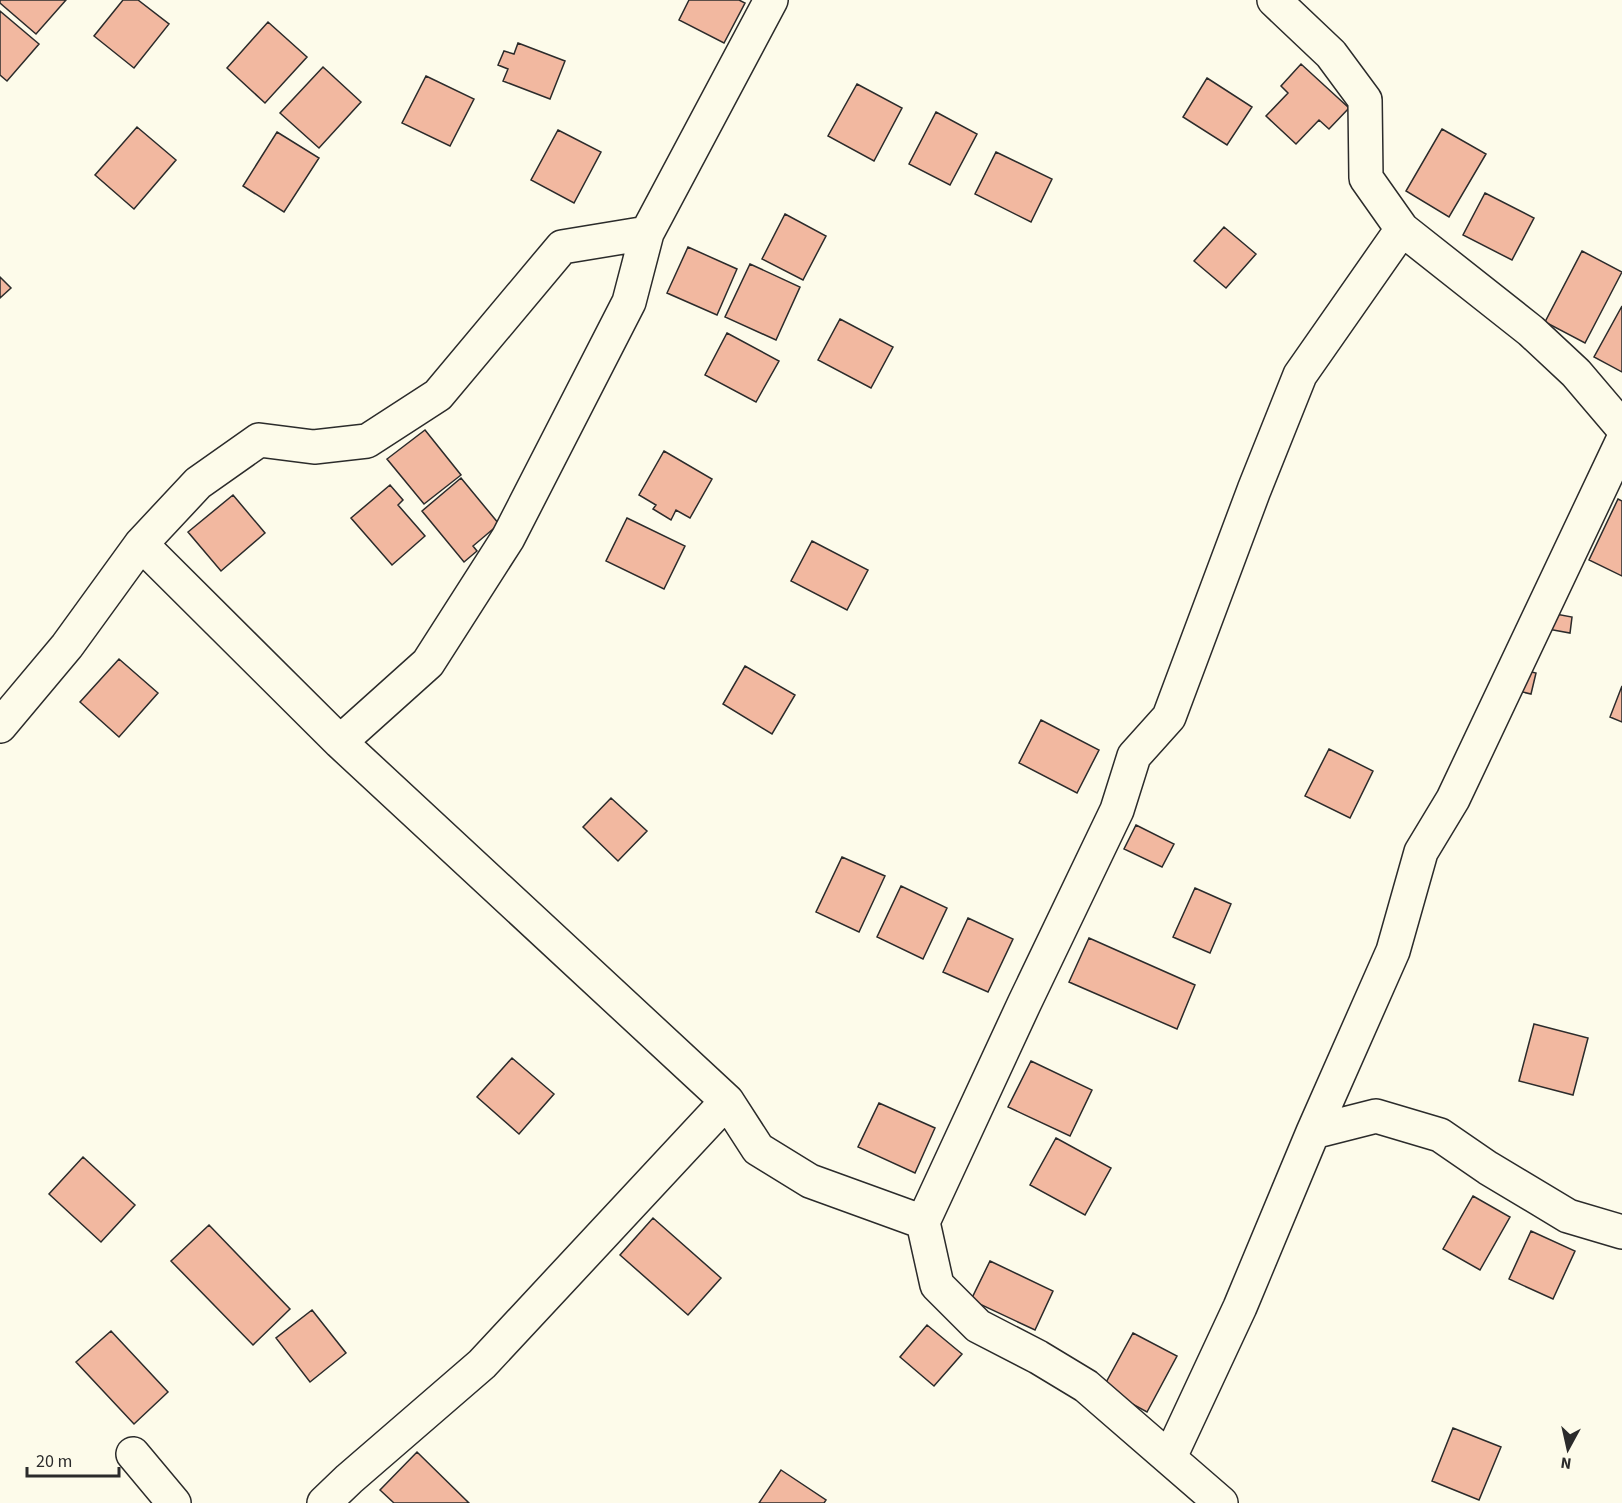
<svg xmlns="http://www.w3.org/2000/svg" width="1622" height="1503" viewBox="0 0 1622 1503" font-family="'Source Sans 3',sans-serif">
  <style>
    .building { fill: #f2b8a0; stroke: #2b2b2b; stroke-width: 1.5 }
    .lines { fill: none; stroke-linecap: round; stroke-linejoin: round }
    .minor-casing { stroke: #2b2b2b; stroke-width: 36 }
    .minor { stroke: #fdfbea; stroke-width: 33 }
  </style>
  <rect width="100%" height="100%" fill="#fdfbea"/>
  <path class="building" d="M 0,0 L 66,0 L 36,34 L 0,3 Z
    M 123,0 L 138,0 L 169,24 L 134,68 L 94,36 Z
    M 689,0 L 739,0 L 745,3 L 724,43 L 679,20 Z
    M 0,11 L 39,44 L 7,81 L 0,75 Z
    M 268,22 L 307,57 L 265,103 L 227,68 Z
    M 518,43 L 565,61 L 550,99 L 503,81 L 508,69 L 498,65 L 504,51 L 514,54 Z
    M 1301,64 L 1349,108 L 1329,129 L 1319,120 L 1296,144 L 1266,116 L 1288,93 L 1281,86 Z
    M 323,67 L 361,102 L 319,148 L 280,113 Z
    M 426,76 L 474,99 L 450,146 L 402,123 Z
    M 1207,78 L 1252,107 L 1227,145 L 1183,117 Z
    M 857,84 L 902,108 L 874,161 L 828,136 Z
    M 936,112 L 977,134 L 950,185 L 909,164 Z
    M 137,127 L 176,160 L 134,209 L 95,175 Z
    M 1442,129 L 1486,154 L 1449,217 L 1406,191 Z
    M 558,130 L 601,152 L 574,203 L 531,180 Z
    M 277,132 L 319,158 L 284,212 L 243,186 Z
    M 996,152 L 1052,179 L 1031,222 L 975,194 Z
    M 1485,193 L 1534,218 L 1512,260 L 1463,235 Z
    M 785,214 L 826,236 L 803,280 L 762,259 Z
    M 1224,227 L 1256,254 L 1226,288 L 1194,261 Z
    M 688,247 L 737,269 L 717,315 L 667,293 Z
    M 1582,251 L 1622,272 L 1585,343 L 1545,322 Z
    M 750,264 L 800,287 L 776,340 L 725,317 Z
    M 0,277 L 11,288 L 0,298 Z
    M 1622,306 L 1622,372 L 1594,357 Z
    M 840,319 L 893,347 L 871,388 L 818,360 Z
    M 727,333 L 779,361 L 756,402 L 705,375 Z
    M 425,430 L 461,475 L 424,504 L 387,459 Z
    M 664,451 L 712,479 L 690,518 L 676,510 L 671,520 L 653,509 L 656,505 L 639,495 Z
    M 461,478 L 499,524 L 473,546 L 477,551 L 464,562 L 422,511 Z
    M 390,485 L 403,500 L 398,505 L 425,536 L 392,565 L 351,518 Z
    M 233,495 L 265,533 L 221,571 L 188,532 Z
    M 1618,499 L 1622,501 L 1622,576 L 1589,560 Z
    M 627,518 L 685,546 L 664,589 L 606,561 Z
    M 812,541 L 868,570 L 847,610 L 791,581 Z
    M 1545,612 L 1572,617 L 1570,633 L 1542,628 Z
    M 119,659 L 158,693 L 119,737 L 80,702 Z
    M 745,666 L 795,695 L 772,734 L 723,704 Z
    M 1523,670 L 1536,673 L 1531,694 L 1518,691 Z
    M 1622,686 L 1622,722 L 1610,717 Z
    M 1041,720 L 1099,750 L 1077,793 L 1019,763 Z
    M 1329,749 L 1373,771 L 1350,818 L 1305,796 Z
    M 611,798 L 647,831 L 618,861 L 583,827 Z
    M 1136,825 L 1174,844 L 1162,867 L 1124,849 Z
    M 842,857 L 885,876 L 859,932 L 816,912 Z
    M 901,886 L 947,908 L 923,959 L 877,937 Z
    M 1195,888 L 1231,904 L 1210,953 L 1173,937 Z
    M 968,918 L 1013,939 L 988,992 L 943,972 Z
    M 1089,938 L 1195,985 L 1177,1029 L 1069,982 Z
    M 1534,1024 L 1588,1038 L 1573,1095 L 1519,1081 Z
    M 512,1058 L 554,1094 L 519,1134 L 477,1097 Z
    M 1031,1061 L 1092,1090 L 1070,1136 L 1008,1107 Z
    M 879,1103 L 935,1128 L 915,1173 L 858,1147 Z
    M 1056,1138 L 1111,1168 L 1085,1215 L 1030,1185 Z
    M 83,1157 L 135,1205 L 101,1242 L 49,1194 Z
    M 1473,1196 L 1510,1217 L 1480,1270 L 1443,1249 Z
    M 653,1218 L 721,1278 L 688,1315 L 620,1255 Z
    M 209,1225 L 290,1309 L 253,1345 L 171,1261 Z
    M 1531,1231 L 1575,1251 L 1553,1299 L 1509,1279 Z
    M 990,1261 L 1053,1291 L 1035,1330 L 971,1300 Z
    M 312,1310 L 346,1353 L 310,1382 L 276,1338 Z
    M 927,1325 L 962,1354 L 934,1386 L 900,1357 Z
    M 111,1331 L 168,1392 L 134,1424 L 76,1362 Z
    M 1133,1333 L 1177,1356 L 1147,1412 L 1103,1388 Z
    M 1453,1428 L 1501,1447 L 1479,1500 L 1432,1481 Z
    M 417,1452 L 469,1503 L 394,1503 L 380,1490 Z
    M 781,1470 L 826,1500 L 824,1503 L 759,1503 Z"/>
  <g class="lines">
    <g class="minor-casing">
      <path id="minor" d="M 1274,0 L 1331,54 L 1365,100 L 1366,178 L 1402,229 L 1531,331 L 1576,373 L 1622,427
        M 141,544 L 340,742 L 727,1101 L 758,1149 L 810,1181 L 923,1222 L 937,1285 L 978,1326 L 1038,1357 L 1086,1386 L 1221,1503
        M 0,726 L 67,646 L 141,544 L 198,483 L 259,440 L 314,447 L 367,441 L 438,395 L 562,247 L 647,233 L 771,0
        M 340,742 L 428,663 L 508,538 L 629,302 L 647,233
        M 1313,1132 L 1376,1116 L 1440,1135 L 1488,1168 L 1568,1216 L 1622,1232
        M 923,1222 L 1024,1004 L 1117,810 L 1134,756 L 1169,717 L 1254,490 L 1300,375 L 1402,229
        M 133,1454 L 174,1503
        M 1170,1457 L 1240,1307 L 1313,1132 L 1393,951 L 1421,852 L 1453,799 L 1622,442
        M 324,1503 L 349,1479 L 482,1364 L 727,1101"/>
    </g>
    <use href="#minor" class="minor"/>
  </g>
  <g transform="translate(1568 1449) rotate(188)" stroke="#fdfbea" stroke-width="4.5" paint-order="stroke">
  <path d="M0-4.5L10 22L0 15L-10 22Z" fill="#2b2b2b"/>
  <text y="-9" font-size="16" font-weight="bold" text-anchor="middle" fill="#2b2b2b">N</text>
  </g>
  <path d="M27 1467v9h92v-9" fill="none" stroke="#2b2b2b" stroke-width="3"/>
  <text x="36" y="1467" font-size="18" fill="#2b2b2b" stroke="#fdfbea" stroke-width="4.5" paint-order="stroke">20 m</text>
</svg>
